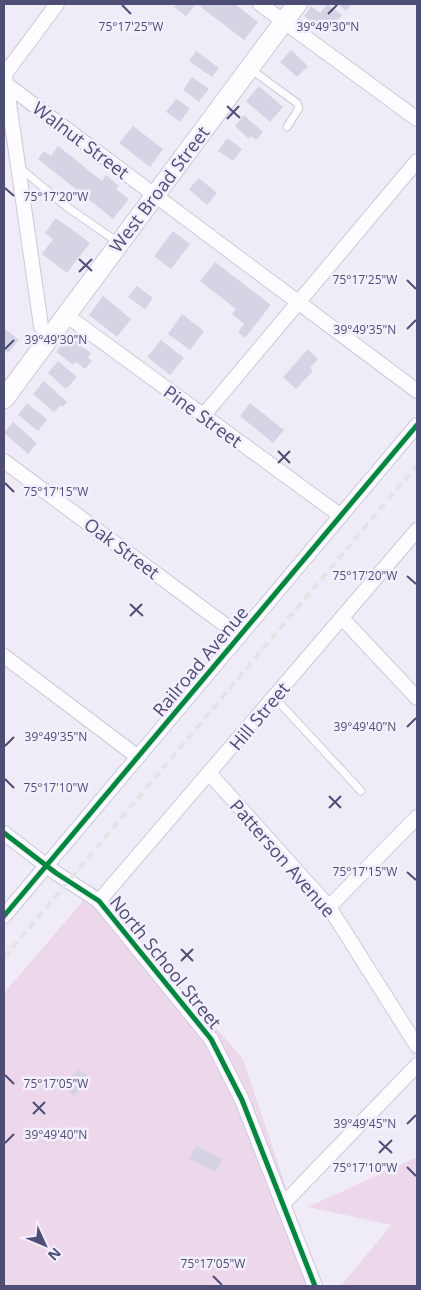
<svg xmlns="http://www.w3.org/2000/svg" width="421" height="1290" viewBox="0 0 421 1290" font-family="'Open Sans',sans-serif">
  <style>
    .green { fill: #ecd8ea }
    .building { fill: #d6d4e4 }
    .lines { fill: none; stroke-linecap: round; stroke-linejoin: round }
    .service-casing { stroke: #cccada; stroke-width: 9 }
    .minor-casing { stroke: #cccada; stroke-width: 16 }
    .secondary-casing { stroke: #cbc8d8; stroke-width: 21 }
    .service { stroke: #fdfcfe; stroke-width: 7 }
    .minor { stroke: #fdfcfe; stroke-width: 14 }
    .secondary { stroke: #fdfcfe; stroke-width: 19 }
    .rail { stroke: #e2e5e3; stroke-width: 4; stroke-dasharray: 8 5; stroke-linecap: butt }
    .cycleway-casing { stroke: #f3effe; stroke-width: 8 }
    .cycleway { stroke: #00873e; stroke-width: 5 }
    .ticks { fill: none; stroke: #4e4d75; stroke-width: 2 }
    .labels { text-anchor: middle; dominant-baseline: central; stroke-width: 5; stroke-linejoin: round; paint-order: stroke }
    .street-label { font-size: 18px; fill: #4e4d75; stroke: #f3effe }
    .ticks-label { font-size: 12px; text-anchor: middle; fill: #4e4d75; stroke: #f3effe; stroke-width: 5; stroke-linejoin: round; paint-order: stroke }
  </style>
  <rect width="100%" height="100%" fill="#f0ecf7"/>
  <path class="green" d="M 95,887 L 243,1059 L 319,1286 L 4,1286 L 4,993 Z
    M 417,1157 L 417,1286 L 341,1286 L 391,1225 L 308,1207 Z"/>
  <path class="building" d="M 177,4 L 196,4 L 186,16 L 174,7 Z
    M 197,4 L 235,4 L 258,22 L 244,40 Z
    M 327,4 L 342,15 L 333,26 L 327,22 L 322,29 L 304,16 L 311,6 L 320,13 Z
    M 338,4 L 352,4 L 346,11 Z
    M 291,50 L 308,66 L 297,77 L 280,62 Z
    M 196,51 L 219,68 L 212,77 L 189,61 Z
    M 192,77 L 209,89 L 199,102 L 183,90 Z
    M 259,86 L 283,107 L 270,122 L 246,101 Z
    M 176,99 L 190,108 L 180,122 L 166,112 Z
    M 244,115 L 263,132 L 256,140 L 251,136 L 249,139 L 235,126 Z
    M 133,126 L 163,149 L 150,167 L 119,143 Z
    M 227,138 L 242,149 L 233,161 L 218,151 Z
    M 58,146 L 102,181 L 106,175 L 119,186 L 116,189 L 129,199 L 113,219 L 38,159 L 44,151 L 51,156 Z
    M 199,178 L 217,193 L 207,205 L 189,189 Z
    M 56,218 L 90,243 L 67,273 L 42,254 L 53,239 L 45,233 Z
    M 173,231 L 190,244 L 171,269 L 154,256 Z
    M 215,262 L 271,305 L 245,338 L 238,332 L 244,324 L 232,314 L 236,309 L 200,281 Z
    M 137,286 L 153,298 L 145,309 L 128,297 Z
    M 103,296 L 131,319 L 117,337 L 89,315 Z
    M 182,314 L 204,331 L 190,350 L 168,334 Z
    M 4,328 L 19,340 L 8,353 L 4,350 Z
    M 71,333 L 82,342 L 80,345 L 91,353 L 88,358 L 92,361 L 85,369 L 76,362 L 73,365 L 56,352 Z
    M 161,340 L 184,358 L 170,375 L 147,357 Z
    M 308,349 L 318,359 L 310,368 L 313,371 L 296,389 L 283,377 Z
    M 58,361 L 77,377 L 66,389 L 48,373 Z
    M 44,381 L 67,402 L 63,407 L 61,405 L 54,412 L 33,394 Z
    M 27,403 L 47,419 L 38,431 L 18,415 Z
    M 250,403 L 284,430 L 273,443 L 240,416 Z
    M 13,422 L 37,443 L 28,454 L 4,433 Z
    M 79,1069 L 90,1078 L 74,1096 L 63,1086 Z
    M 196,1145 L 222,1159 L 215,1172 L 189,1159 Z"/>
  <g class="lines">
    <g class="service-casing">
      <path id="service" d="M 249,68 L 297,103 L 299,108 L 287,127
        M 20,168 L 67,207 L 119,243
        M 275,698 L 361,791"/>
    </g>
    <g class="minor-casing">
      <path id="minor" d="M 260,4 L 417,119
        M 4,68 L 41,326 L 48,339
        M 5,74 L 57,4
        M 6,84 L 417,391
        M 66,315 L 341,516
        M 203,416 L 417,161
        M 4,461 L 240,636
        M 342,618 L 417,698
        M 4,656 L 138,757
        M 210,774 L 329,907 L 417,1046
        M 4,833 L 56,873 L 99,901 L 211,1039 L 242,1100 L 315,1286
        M 99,901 L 417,530
        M 329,907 L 417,817
        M 4,916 L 417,425
        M 283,1204 L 417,1065"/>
    </g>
    <g class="secondary-casing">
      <path id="secondary" d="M 4,399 L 297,4"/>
    </g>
    <use href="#service" class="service"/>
    <use href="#minor" class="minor"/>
    <use href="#secondary" class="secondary"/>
    <path class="rail" d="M 4,958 L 417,465"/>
    <g class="cycleway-casing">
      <path id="cycleway" d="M 4,833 L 56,873 L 99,901 L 211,1039 L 242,1100 L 315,1286
        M 4,916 L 417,425"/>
    </g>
    <use href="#cycleway" class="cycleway"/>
  </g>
  <path class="ticks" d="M 122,5 L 131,14M 328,14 L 337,5M 227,106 L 240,118M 227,119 L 239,106M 5,188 L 14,196M 79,259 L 92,271M 79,272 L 92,259M 407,280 L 416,289M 407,329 L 416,320M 5,349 L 14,340M 278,451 L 290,463M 278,463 L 290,451M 5,483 L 14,492M 407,576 L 416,584M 130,604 L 143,616M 130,616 L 142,604M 407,727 L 416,718M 5,746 L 14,737M 5,779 L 14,788M 329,796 L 341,808M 329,808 L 341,796M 407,872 L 416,880M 181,949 L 193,961M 181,961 L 193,949M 5,1075 L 14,1084M 33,1102 L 45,1114M 33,1114 L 45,1102M 407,1124 L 416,1115M 379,1141 L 392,1153M 5,1143 L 14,1134M 379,1153 L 392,1140M 407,1167 L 416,1176M 213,1276 L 222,1285"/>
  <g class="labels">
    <g class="street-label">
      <text transform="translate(81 140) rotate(37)">Walnut Street</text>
      <text transform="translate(159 189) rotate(-53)">West Broad Street</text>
      <text transform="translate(203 416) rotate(36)">Pine Street</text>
      <text transform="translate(122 548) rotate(37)">Oak Street</text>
      <text transform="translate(200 661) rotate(-50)">Railroad Avenue</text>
      <text transform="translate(259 716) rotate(-50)">Hill Street</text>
      <text transform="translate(283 858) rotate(49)">Patterson Avenue</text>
      <text transform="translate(166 962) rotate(51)">North School Street</text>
    </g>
  </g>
  <g class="ticks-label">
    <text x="131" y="31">75°17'25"W</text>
    <text x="328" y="31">39°49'30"N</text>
    <text x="56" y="201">75°17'20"W</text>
    <text x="365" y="284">75°17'25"W</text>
    <text x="365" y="334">39°49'35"N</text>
    <text x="56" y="344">39°49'30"N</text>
    <text x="56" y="496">75°17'15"W</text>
    <text x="365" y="580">75°17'20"W</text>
    <text x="365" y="731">39°49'40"N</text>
    <text x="56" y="741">39°49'35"N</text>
    <text x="56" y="792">75°17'10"W</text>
    <text x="365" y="876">75°17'15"W</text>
    <text x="56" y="1088">75°17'05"W</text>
    <text x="365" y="1128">39°49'45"N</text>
    <text x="56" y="1139">39°49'40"N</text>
    <text x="365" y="1172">75°17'10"W</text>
    <text x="213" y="1268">75°17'05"W</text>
  </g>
  <rect width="421" height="1290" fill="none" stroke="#4e4d75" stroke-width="10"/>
  <g transform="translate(45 1245) rotate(134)" stroke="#f3effe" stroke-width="4" paint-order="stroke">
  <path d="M0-4L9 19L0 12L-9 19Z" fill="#4e4d75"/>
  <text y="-8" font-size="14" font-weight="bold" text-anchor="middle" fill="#4e4d75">N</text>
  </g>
</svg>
